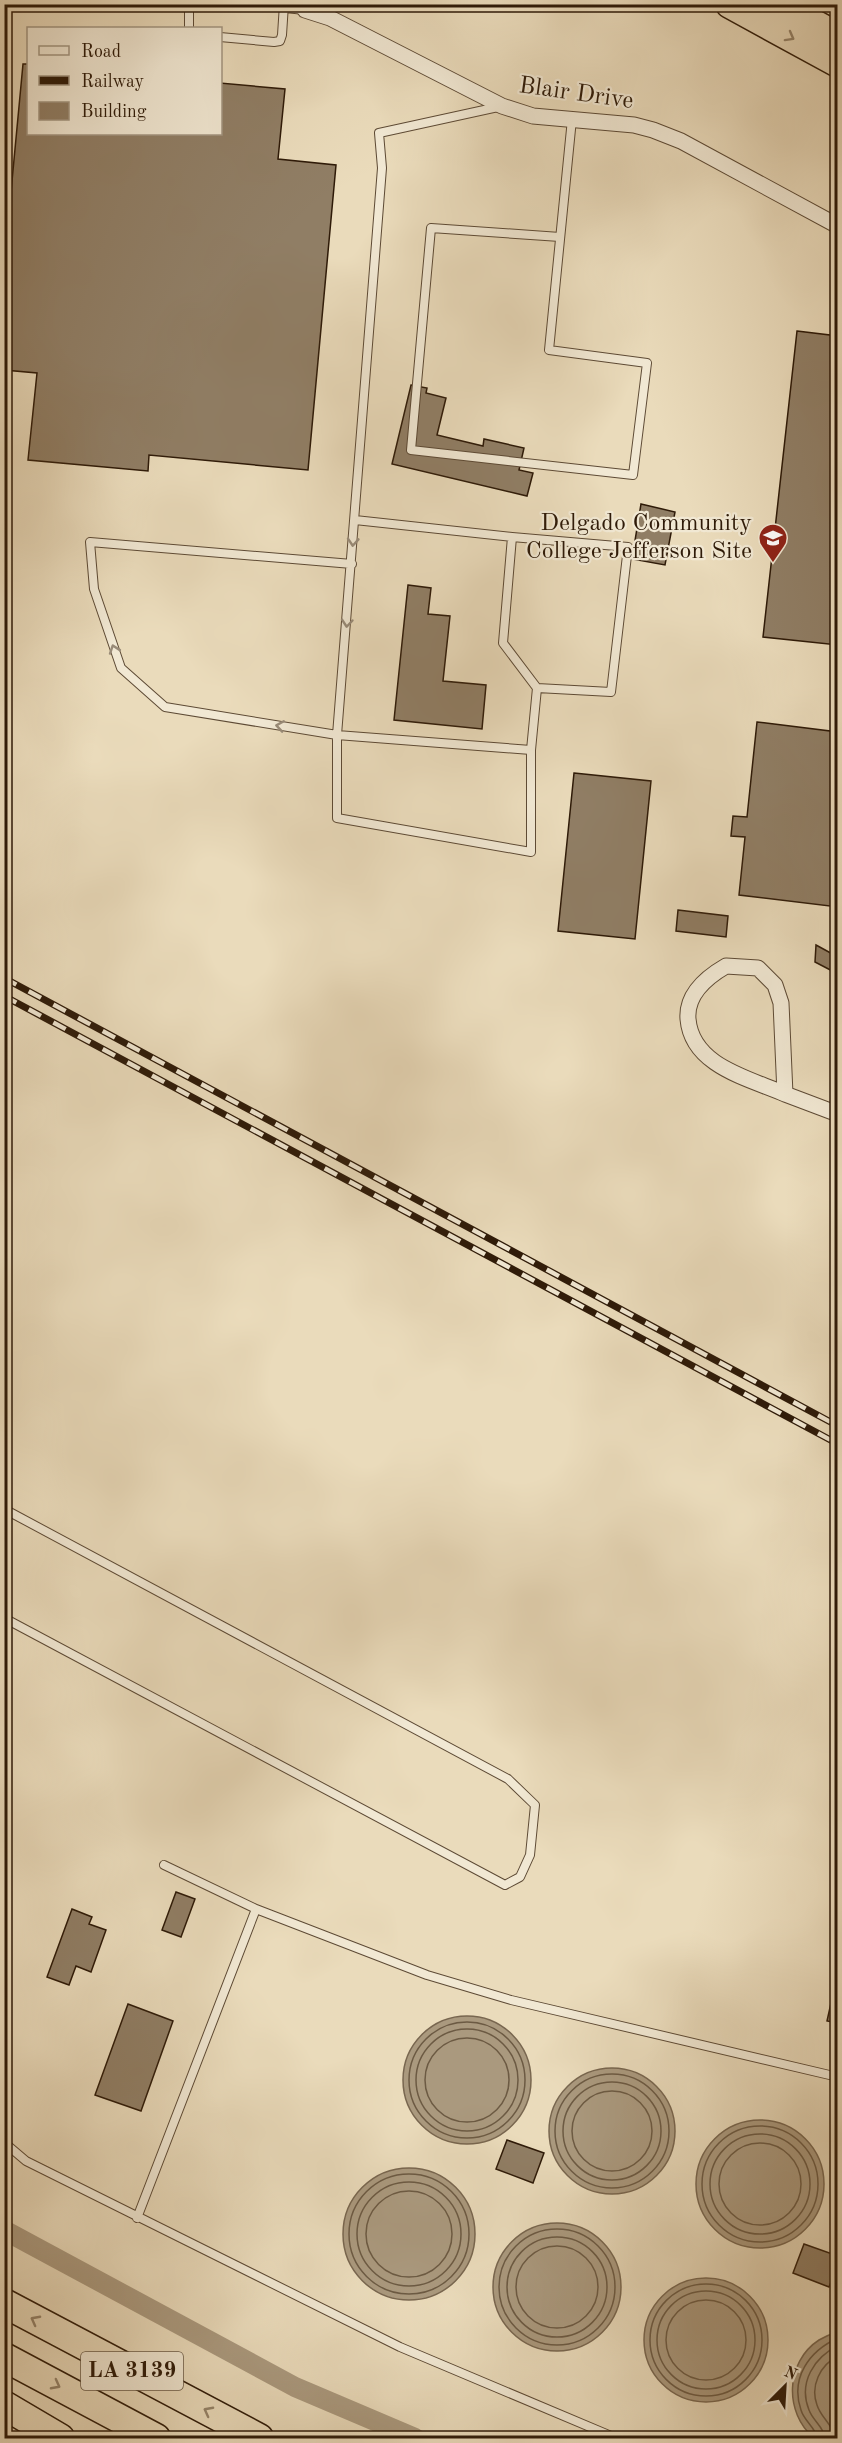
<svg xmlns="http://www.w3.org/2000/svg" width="842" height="2443" viewBox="0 0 842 2443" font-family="'Old Standard TT',serif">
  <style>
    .water { fill: #aa997e; stroke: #78664f; stroke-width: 1.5 }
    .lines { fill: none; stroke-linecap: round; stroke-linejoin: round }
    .shore { stroke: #6c5a43; stroke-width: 1.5 }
    .canal { stroke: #aa997e; stroke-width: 20 }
    .building { fill: #907e65; stroke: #2e1a08; stroke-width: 1.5 }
    .lane-casing { stroke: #5d4a35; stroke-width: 10 }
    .street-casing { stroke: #5d4a35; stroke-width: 17 }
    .highway-casing { stroke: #2e1a08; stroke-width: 31 }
    .lane { stroke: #f1e8d3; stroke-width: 8 }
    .street { stroke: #f1e8d3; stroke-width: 15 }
    .highway { stroke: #eadbbb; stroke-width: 28 }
    .rail-casing { stroke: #2e1a08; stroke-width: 7 }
    .rail { stroke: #f1e8d3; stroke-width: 4.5; stroke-dasharray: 14; stroke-linecap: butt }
    .oneway { stroke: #95846a }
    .oneway2 { stroke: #998b78 }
    .labels { text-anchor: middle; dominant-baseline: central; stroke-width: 4.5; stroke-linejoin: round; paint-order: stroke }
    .shield { fill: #f1e8d3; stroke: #685845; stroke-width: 1.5 }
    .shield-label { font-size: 22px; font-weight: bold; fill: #2e1a08 }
    .street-label { font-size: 24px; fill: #2e1a08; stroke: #f1e8d3 }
    .poi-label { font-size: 24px; fill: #2e1a08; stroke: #f1e8d3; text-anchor: end }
  </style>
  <rect width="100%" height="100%" fill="#eadbbb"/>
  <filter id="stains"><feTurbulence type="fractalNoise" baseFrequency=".00333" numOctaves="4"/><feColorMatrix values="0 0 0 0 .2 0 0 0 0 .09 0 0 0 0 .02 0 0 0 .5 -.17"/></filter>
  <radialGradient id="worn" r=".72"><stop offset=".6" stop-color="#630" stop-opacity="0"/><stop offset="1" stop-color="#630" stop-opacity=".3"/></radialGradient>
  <path class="water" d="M403 2080a64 64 0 1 1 128 0a64 64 0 1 1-128 0Z
    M549 2131a63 63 0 1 1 126 0a63 63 0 1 1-126 0Z
    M696 2184a64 64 0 1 1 128 0a64 64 0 1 1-128 0Z
    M343 2234a66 66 0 1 1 132 0a66 66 0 1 1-132 0Z
    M493 2287a64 64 0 1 1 128 0a64 64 0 1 1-128 0Z
    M644 2340a62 62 0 1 1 124 0a62 62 0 1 1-124 0Z
    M 837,2332 L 837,2438 L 814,2438 C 784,2413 785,2362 819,2340 C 824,2337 831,2334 837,2332 Z"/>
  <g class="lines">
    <path class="shore" d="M409 2080a58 58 0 1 1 116 0a58 58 0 1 1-116 0Z
      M416 2080a51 51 0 1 1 102 0a51 51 0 1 1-102 0Z
      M425 2080a42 42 0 1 1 84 0a42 42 0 1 1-84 0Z
      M555 2131a57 57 0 1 1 114 0a57 57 0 1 1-114 0Z
      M563 2131a49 49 0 1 1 98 0a49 49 0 1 1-98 0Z
      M572 2131a40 40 0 1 1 80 0a40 40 0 1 1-80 0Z
      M702 2184a58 58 0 1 1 116 0a58 58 0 1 1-116 0Z
      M710 2184a50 50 0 1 1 100 0a50 50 0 1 1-100 0Z
      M719 2184a41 41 0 1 1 82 0a41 41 0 1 1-82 0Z
      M349 2234a60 60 0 1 1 120 0a60 60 0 1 1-120 0Z
      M357 2234a52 52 0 1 1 104 0a52 52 0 1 1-104 0Z
      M366 2234a43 43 0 1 1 86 0a43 43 0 1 1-86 0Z
      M499 2287a58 58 0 1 1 116 0a58 58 0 1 1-116 0Z
      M507 2287a50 50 0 1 1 100 0a50 50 0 1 1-100 0Z
      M516 2287a41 41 0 1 1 82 0a41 41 0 1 1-82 0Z
      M650 2340a56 56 0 1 1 112 0a56 56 0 1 1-112 0Z
      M657 2340a49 49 0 1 1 98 0a49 49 0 1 1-98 0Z
      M666 2340a40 40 0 1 1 80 0a40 40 0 1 1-80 0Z
      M 817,2438 C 816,2428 804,2421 801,2410 C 790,2378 809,2351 838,2338
      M 825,2438 C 824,2427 813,2421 809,2410 C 798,2383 814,2357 838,2346
      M 834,2438 C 833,2424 821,2418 817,2405 C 810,2386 820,2365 838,2356"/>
    <path class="canal" d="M 4,2230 L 295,2387 L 415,2438"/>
  </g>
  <path class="building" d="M 23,64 L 28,64 L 28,134 L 220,134 L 220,83 L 285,89 L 278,159 L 336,165 L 308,470 L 149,455 L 148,471 L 28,460 L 37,373 L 4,370 L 4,266 Z
    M 797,331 L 838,336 L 838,645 L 763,637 Z
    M 411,385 L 427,388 L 426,393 L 446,398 L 437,435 L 483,446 L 484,439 L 524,448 L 519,470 L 533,473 L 527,496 L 392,464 Z
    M 641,504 L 675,512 L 665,565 L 632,559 Z
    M 408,585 L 431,588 L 428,614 L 450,616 L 443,681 L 486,685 L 482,729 L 394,720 Z
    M 757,722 L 838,732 L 838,907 L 739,895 L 745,837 L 731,836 L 733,816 L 747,817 Z
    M 574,773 L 651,781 L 635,939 L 558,931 Z
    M 678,910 L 728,916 L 726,937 L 676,931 Z
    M 816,945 L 838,957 L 838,974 L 815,962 Z
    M 176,1892 L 195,1899 L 181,1937 L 162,1930 Z
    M 72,1909 L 92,1917 L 89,1924 L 106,1930 L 91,1972 L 76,1966 L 69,1985 L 47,1977 Z
    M 831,2003 L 838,2004 L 838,2023 L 827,2021 Z
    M 128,2004 L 173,2021 L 141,2111 L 95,2095 Z
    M 507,2140 L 544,2153 L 533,2183 L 496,2169 Z
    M 804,2244 L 838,2256 L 838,2264 L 829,2287 L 793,2273 Z"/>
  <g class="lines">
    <g class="lane-casing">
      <path id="lane" d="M 285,8 L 305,10
        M 189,28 L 189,4
        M 220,37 L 274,42 L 280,41 L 282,35 L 284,4
        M 560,237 L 431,228 L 411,450 L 633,475 L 647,363 L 549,350 L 572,119
        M 355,520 L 512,537 L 628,547 L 611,692 L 537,688 L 531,750 L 531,852 L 337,818 L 337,735 L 382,168 L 379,133 L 498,107
        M 512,537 L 503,643 L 537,688
        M 352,564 L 90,542 L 94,589 L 121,668 L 165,707 L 337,735 L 531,750
        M 4,1509 L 508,1779 L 535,1805 L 530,1855 L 520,1877 L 505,1885 L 4,1618
        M 164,1865 L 256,1909 L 427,1975 L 511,2000 L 838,2077
        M 6,2144 L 26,2161 L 400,2347 L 616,2438
        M 137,2218 L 256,1909"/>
    </g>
    <g class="street-casing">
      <path id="street" d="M 305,10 L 330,18 L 502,106 L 533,116 L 634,125 L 653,130 L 681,141 L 838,226
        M 726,966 L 758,968 L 775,985 L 781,1003 L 785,1094 C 748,1078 692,1066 688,1019 C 686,994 707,977 726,966 Z
        M 785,1094 L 838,1114"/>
    </g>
    <g class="highway-casing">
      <path id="highway" d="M 730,4 L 838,63
        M 778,4 L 838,37
        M 4,2303 L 259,2438
        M 4,2357 L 156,2438
        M 4,2405 L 60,2438"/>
    </g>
    <use href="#lane" class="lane"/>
    <use href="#street" class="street"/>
    <use href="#highway" class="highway"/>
    <g class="rail-casing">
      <path id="rail" d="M 4,978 L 838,1426
        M 4,996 L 838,1444"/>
    </g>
    <use href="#rail" class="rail"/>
  </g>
  <defs><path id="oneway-chevron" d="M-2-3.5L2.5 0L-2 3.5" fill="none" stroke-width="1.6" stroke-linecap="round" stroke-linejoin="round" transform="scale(1.5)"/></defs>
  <g class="oneway">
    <use href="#oneway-chevron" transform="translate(790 37) rotate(29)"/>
    <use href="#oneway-chevron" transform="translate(35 2320) rotate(-152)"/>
    <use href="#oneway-chevron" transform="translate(56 2385) rotate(28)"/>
    <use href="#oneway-chevron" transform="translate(208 2411) rotate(-152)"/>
  </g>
  <g class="oneway2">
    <use href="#oneway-chevron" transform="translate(353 542) rotate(94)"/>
    <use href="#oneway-chevron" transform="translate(347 623) rotate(95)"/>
    <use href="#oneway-chevron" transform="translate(114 649) rotate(-109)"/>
    <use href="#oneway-chevron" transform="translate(280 726) rotate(-171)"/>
  </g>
  <defs>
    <g id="university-pin" transform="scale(1.5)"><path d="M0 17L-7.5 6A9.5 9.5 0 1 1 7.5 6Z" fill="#8f2418" stroke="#f1e8d3"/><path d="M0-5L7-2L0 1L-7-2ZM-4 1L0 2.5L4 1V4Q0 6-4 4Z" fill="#fff"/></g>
  </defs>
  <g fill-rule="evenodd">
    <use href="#university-pin" x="773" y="538"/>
  </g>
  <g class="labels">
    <rect class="shield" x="81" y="2352" width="102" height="38" rx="4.5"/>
    <g class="shield-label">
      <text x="132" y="2371">LA 3139</text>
    </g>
    <g class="street-label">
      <text transform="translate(576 94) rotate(8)">Blair Drive</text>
    </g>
    <g class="poi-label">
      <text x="752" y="524">Delgado Community<tspan x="752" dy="28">College Jefferson Site</tspan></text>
    </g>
  </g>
  <rect width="842" height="2443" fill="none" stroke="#eadbbb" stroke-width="24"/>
  <rect x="6" y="6" width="830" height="2431" fill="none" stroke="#2e1a08" stroke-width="3"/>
  <rect x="12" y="12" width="818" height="2419" fill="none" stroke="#2e1a08" stroke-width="1.5"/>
  <rect x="27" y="27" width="195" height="108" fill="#f1e8d3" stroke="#a39682" stroke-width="1.5"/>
  <rect x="39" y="46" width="30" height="9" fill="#f1e8d3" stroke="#a39682" stroke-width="1.5"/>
  <text x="81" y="57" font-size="18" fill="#2e1a08">Road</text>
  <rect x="39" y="76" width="30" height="9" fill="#2e1a08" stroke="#a39682" stroke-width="1.5"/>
  <text x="81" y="87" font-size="18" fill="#2e1a08">Railway</text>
  <rect x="39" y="102" width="30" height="18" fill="#907e65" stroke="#a39682" stroke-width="1.5"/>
  <text x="81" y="117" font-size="18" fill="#2e1a08">Building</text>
  <g transform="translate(785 2386) rotate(24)" stroke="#f1e8d3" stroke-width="4.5" paint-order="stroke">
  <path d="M0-4.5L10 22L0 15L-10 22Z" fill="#2e1a08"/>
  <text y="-9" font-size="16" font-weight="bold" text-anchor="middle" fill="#2e1a08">N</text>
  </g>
  <rect width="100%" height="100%" filter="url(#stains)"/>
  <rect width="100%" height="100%" fill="url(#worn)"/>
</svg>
